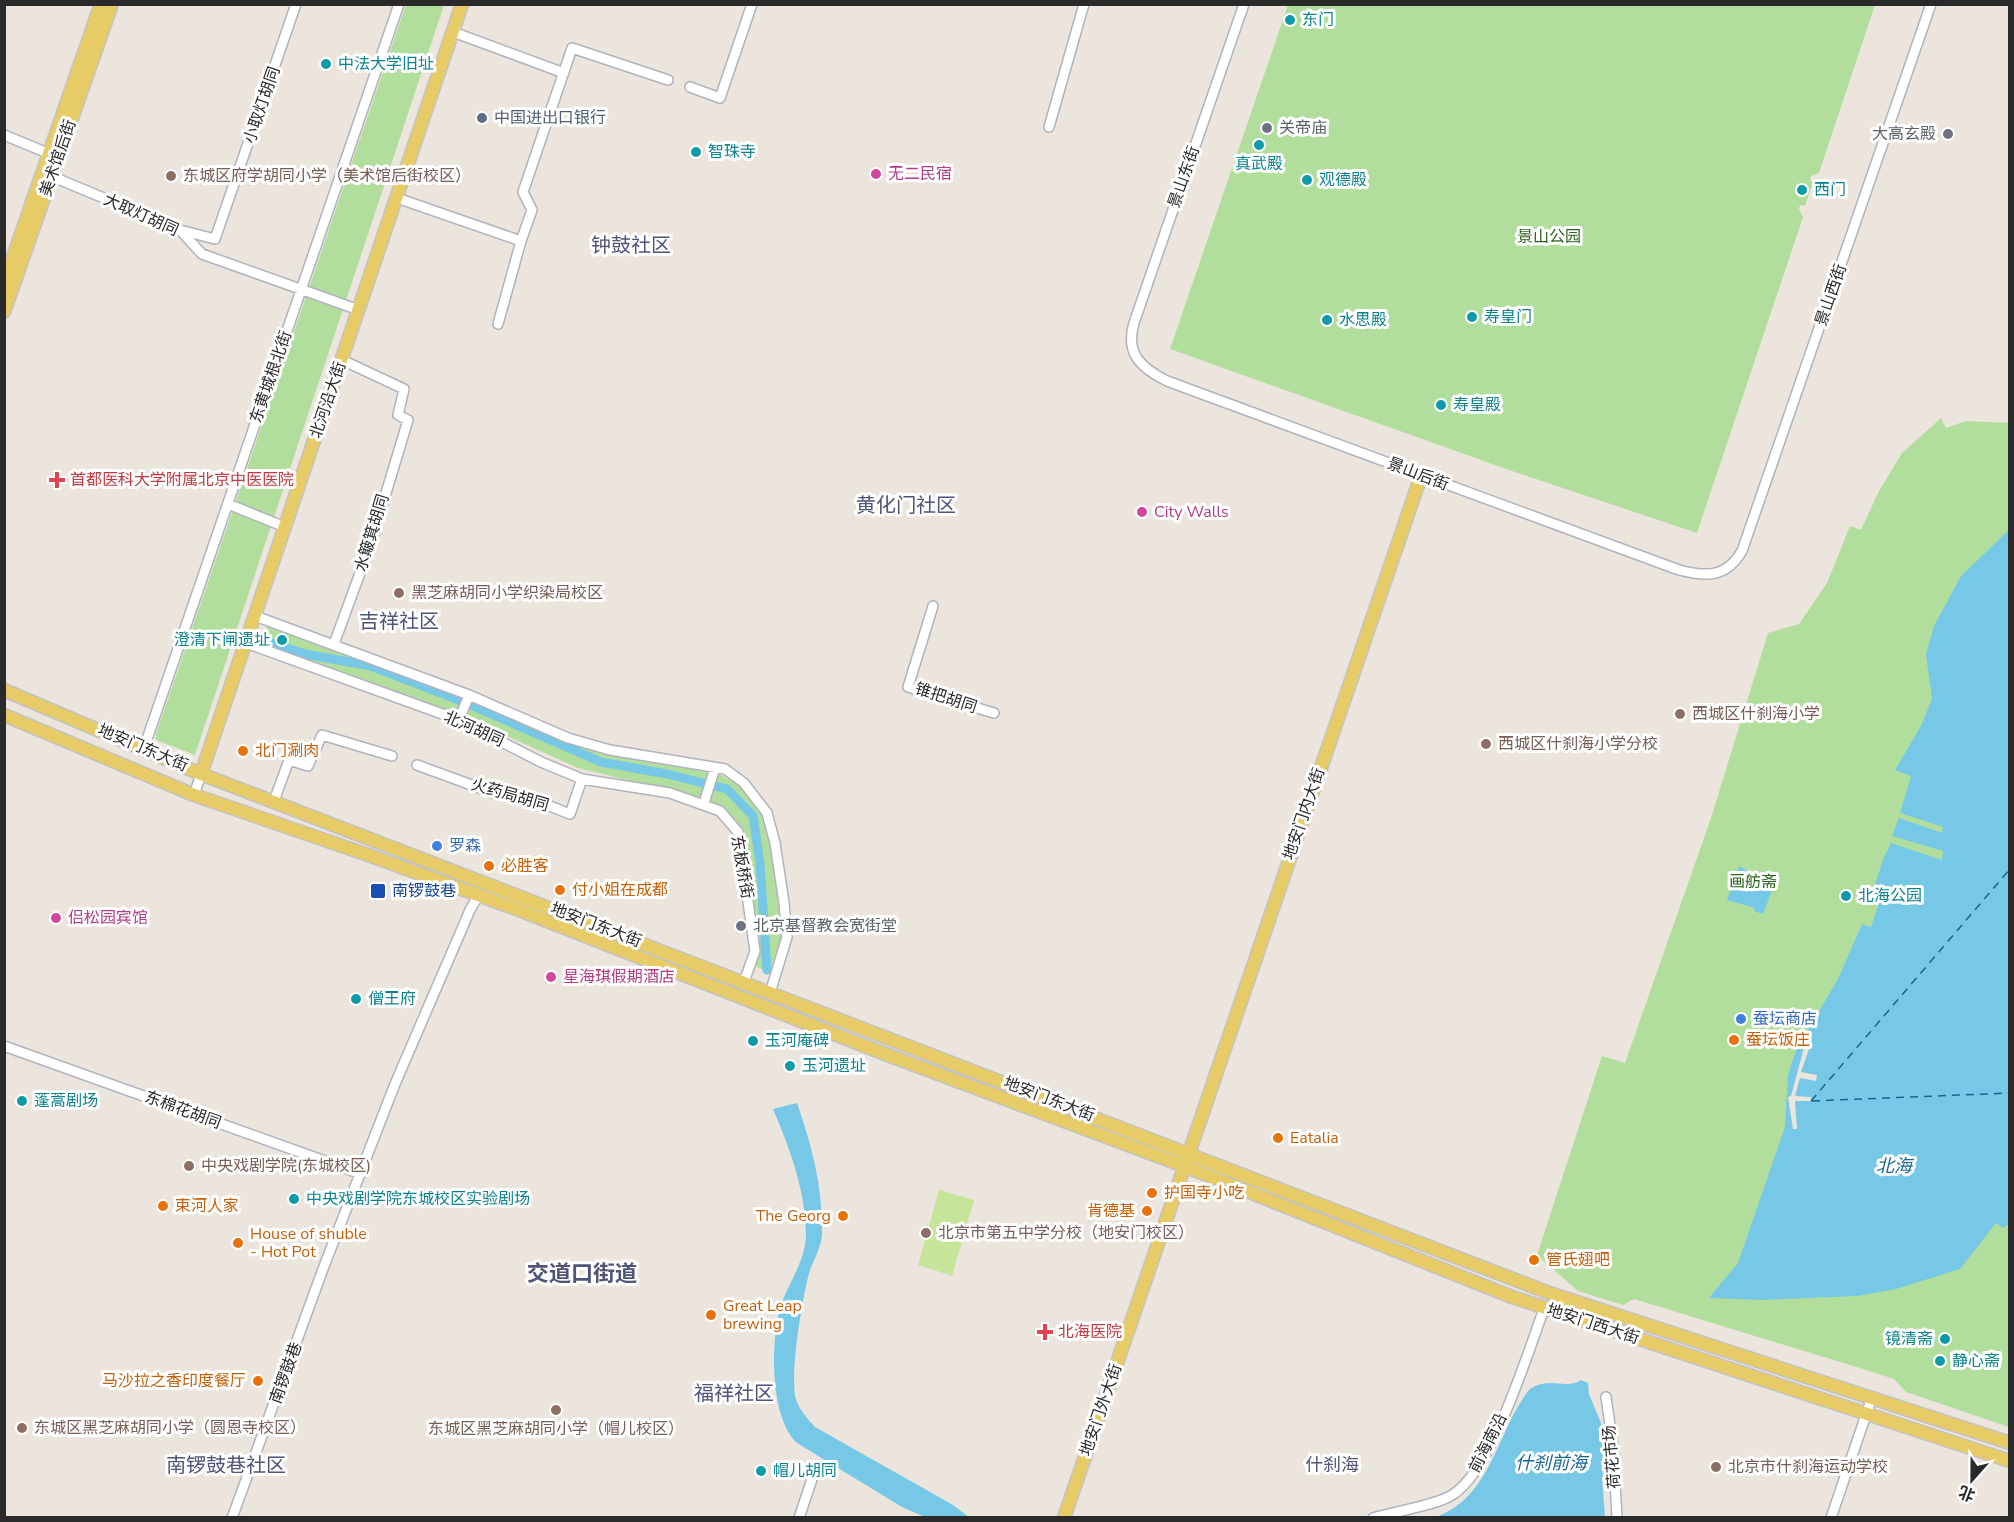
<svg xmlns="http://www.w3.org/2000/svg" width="2014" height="1522" viewBox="0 0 2014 1522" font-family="'Nunito Sans','Noto Sans SC',sans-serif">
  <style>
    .green { fill: #b2de9d }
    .pitch { fill: #c4e59a }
    .water { fill: #77c7e6 }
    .pier { fill: #ebe5dd }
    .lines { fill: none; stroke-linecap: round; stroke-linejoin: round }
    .canal { stroke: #77c7e6; stroke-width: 9 }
    .ferry { stroke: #176692; stroke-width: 1.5; stroke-dasharray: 8 6; stroke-linecap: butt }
    .minor-casing { stroke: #b0b3bd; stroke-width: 12 }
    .major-casing { stroke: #c3c3c3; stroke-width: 15 }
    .minor { stroke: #fff; stroke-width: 9 }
    .major { stroke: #e7cb66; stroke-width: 12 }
    .culture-dot { fill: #0f9aa8; stroke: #fff; stroke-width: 2 }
    .service-dot { fill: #5c6f8a; stroke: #fff; stroke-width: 2 }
    .worship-dot { fill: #6b7280; stroke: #fff; stroke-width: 2 }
    .hotel-dot { fill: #d1479c; stroke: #fff; stroke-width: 2 }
    .education-dot { fill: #8d6e63; stroke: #fff; stroke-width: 2 }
    .health-dot { fill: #e0444e; stroke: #fff; stroke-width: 2 }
    .food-dot { fill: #e8710a; stroke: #fff; stroke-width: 2 }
    .shop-dot { fill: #3f7fe0; stroke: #fff; stroke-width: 2 }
    .transit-dot { fill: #1a4fb4; stroke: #fff; stroke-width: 2 }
    .labels { text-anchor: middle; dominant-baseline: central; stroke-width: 6; stroke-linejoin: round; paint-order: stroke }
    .culture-label { font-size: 16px; fill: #0d838f; stroke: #fff; text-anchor: start }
    .street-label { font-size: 16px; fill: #2a2a2a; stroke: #fff }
    .service-label { font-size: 16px; fill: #4e5e75; stroke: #fff; text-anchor: start }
    .worship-label { font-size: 16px; fill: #5b616d; stroke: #fff; text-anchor: start }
    .hotel-label { font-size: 16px; fill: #b23c85; stroke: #fff; text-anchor: start }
    .education-label { font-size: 16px; fill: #785e54; stroke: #fff; text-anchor: start }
    .park-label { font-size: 16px; fill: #2c621f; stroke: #fff }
    .health-label { font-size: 16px; fill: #be3a42; stroke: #fff; text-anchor: start }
    .food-label { font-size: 16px; fill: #c56008; stroke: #fff; text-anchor: start }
    .shop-label { font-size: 16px; fill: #366cbe; stroke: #fff; text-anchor: start }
    .transit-label { font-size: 16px; fill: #164399; stroke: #fff; text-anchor: start }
    .water-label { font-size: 18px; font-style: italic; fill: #176692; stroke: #fff }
    .neighbourhood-label { font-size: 18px; fill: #4e5578; stroke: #fff }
    .quarter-label { font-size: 20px; fill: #4e5578; stroke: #fff }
    .district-label { font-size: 22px; font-weight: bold; fill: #4e5578; stroke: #fff }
  </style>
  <rect width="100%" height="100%" fill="#ebe5dd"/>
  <path class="green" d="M 406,5 L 444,5 L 195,755 L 156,740 L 156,734 Z
    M 1288,5 L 1875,5 L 1819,173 L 1811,176 L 1810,180 L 1813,182 L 1805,206 L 1800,205 L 1799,209 L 1803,217 L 1697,533 L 1512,471 L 1170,349 Z
    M 1941,418 L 1946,428 L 1966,421 L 2009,423 L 2009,1427 L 1906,1392 L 1894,1379 L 1863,1369 L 1634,1299 L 1623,1305 L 1578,1291 L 1537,1255 L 1602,1056 L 1625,1063 L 1711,818 L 1768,633 L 1799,624 L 1827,583 L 1850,526 L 1861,530 L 1879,491 L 1902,453 Z
    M 268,623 L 478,701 L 603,752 L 721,775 L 743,788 L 763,808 L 770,831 L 782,935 L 770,972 L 754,966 L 736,824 L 719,806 L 693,796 L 578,768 L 480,724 L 261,644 Z"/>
  <path class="pitch" d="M 939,1190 L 974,1200 L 952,1276 L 918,1265 Z"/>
  <path class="water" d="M 2009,530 L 2009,1224 L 2003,1228 L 1996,1223 L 1960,1269 L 1896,1289 L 1857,1296 L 1762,1300 L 1709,1298 L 1738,1263 L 1785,1127 L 1788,1075 L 1796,1050 L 1838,979 L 1862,924 L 1871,927 L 1879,903 L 1870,900 L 1884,857 L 1891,843 L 1942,860 L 1943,851 L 1892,836 L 1899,818 L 1942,833 L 1943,827 L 1900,813 L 1911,776 L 1895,770 L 1921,726 L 1932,699 L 1926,654 L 1934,626 L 1961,576 Z
    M 1739,866 L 1764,880 L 1766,877 L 1776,880 L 1763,914 L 1754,911 L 1755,908 L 1727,900 Z
    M 797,1103 C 812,1146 823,1188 822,1234 C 822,1247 811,1264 808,1277 C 801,1307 791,1368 795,1396 C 798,1409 807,1418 815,1427 L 953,1505 L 969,1517 L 925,1517 L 902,1507 L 797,1443 C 769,1417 770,1337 782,1302 C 791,1279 806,1259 806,1233 C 805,1189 790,1149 773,1109 Z
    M 1581,1380 L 1588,1383 L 1589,1394 L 1605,1433 L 1608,1477 L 1602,1477 L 1605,1517 L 1433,1518 C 1492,1499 1496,1432 1529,1390 C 1546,1376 1567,1390 1581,1380 Z"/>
  <path class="pier" d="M 1804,1048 L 1809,1049 L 1801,1072 L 1817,1075 L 1816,1081 L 1800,1078 L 1795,1096 L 1811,1097 L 1811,1101 L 1795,1101 L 1797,1129 L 1793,1129 L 1788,1097 L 1791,1096 Z"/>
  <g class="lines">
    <path class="canal" d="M 272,643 L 305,654 L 371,666 L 464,702 L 601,762 L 667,774 L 727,789 L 753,816 L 760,863 L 767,970"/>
    <path class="ferry" d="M 1811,1101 L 2010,869
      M 1812,1101 L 2010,1093"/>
    <g class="minor-casing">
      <path id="minor" d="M 1244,4 L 1134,323 C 1125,354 1141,368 1167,381 L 1679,570 C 1706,577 1726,578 1742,551 L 1931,4
        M 453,32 L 564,73
        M 690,87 L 720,98 L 752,4
        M 1049,127 L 1084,4
        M 4,135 L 50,154 L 50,158
        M 51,172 L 51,176 L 180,230 L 202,254 L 359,310
        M 397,198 L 521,241 L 498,324
        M 180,230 L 215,239 L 296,4
        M 521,241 L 532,210 L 523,192 L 572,48 L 668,80
        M 228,504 L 285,527
        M 933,606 L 908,687 L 994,713
        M 255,616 L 469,695 L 568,738 L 610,750 L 725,769 L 744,783 L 767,813 L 775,843 L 784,903 L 787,937 L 770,993
        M 246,643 L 459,720 L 541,762 L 582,779 L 670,793 L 720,811 L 738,832 L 755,951 L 744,982
        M 334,644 L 371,543 L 408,420 L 398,415 L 404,389 L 342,360
        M 459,720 L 469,695
        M 144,748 L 399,4
        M 417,765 L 496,794 C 522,792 546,805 570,814 L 582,779
        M 194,795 L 201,774
        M 274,801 L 289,760 L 308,766 L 322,735 L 392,756
        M 704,803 L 715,768
        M 4,1046 L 361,1174
        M 1606,1397 L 1613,1446 L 1617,1518
        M 232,1518 L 323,1269 L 395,1084 L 470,910 L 478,896
        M 799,1518 L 812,1479
        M 1373,1518 C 1393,1512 1437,1505 1452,1495 C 1492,1471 1527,1354 1544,1309
        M 1831,1518 L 1871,1400"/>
    </g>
    <g class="major-casing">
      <path id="major" d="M 4,283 L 101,4
        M 4,312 L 112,4
        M 4,690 L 201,774 L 1552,1294 L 2010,1443
        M 4,715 L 194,795 L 368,855 L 519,910 L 885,1054 L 1184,1166 L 1512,1297 L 2010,1461
        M 201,774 L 462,4
        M 1064,1518 L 1421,476"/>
    </g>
    <use href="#minor" class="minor"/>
    <use href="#major" class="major"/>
  </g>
  <g class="culture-dot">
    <circle cx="1290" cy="20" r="6"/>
    <circle cx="326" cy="64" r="6"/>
    <circle cx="1259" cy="145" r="6"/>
    <circle cx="696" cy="152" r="6"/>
    <circle cx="1307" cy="180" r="6"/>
    <circle cx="1802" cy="190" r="6"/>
    <circle cx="1472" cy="317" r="6"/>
    <circle cx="1327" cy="320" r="6"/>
    <circle cx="1441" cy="405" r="6"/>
    <circle cx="282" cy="640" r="6"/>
    <circle cx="1846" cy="896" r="6"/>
    <circle cx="356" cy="999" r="6"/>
    <circle cx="753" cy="1041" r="6"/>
    <circle cx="790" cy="1066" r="6"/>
    <circle cx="22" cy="1101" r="6"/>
    <circle cx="294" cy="1199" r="6"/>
    <circle cx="1945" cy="1339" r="6"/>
    <circle cx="1940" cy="1361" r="6"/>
    <circle cx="761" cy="1471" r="6"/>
  </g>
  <circle class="service-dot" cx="482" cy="118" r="6"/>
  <g class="worship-dot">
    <circle cx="1267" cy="128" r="6"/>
    <circle cx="1948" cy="134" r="6"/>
    <circle cx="741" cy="926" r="6"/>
  </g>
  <g class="hotel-dot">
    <circle cx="876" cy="174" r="6"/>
    <circle cx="1142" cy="512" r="6"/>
    <circle cx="56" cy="918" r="6"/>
    <circle cx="551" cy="977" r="6"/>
  </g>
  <g class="education-dot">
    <circle cx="171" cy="176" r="6"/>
    <circle cx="399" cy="593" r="6"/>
    <circle cx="1680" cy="714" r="6"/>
    <circle cx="1486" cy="744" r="6"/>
    <circle cx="189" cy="1166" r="6"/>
    <circle cx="926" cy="1233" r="6"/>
    <circle cx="556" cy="1410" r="6"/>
    <circle cx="22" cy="1428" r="6"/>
    <circle cx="1716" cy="1467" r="6"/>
  </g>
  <g class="health-dot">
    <path d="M54 471h6v6h6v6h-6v6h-6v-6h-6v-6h6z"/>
    <path d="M1042 1323h6v6h6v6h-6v6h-6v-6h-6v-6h6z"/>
  </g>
  <g class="food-dot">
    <circle cx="243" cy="751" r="6"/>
    <circle cx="489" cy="866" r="6"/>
    <circle cx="560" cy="890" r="6"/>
    <circle cx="1734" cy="1040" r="6"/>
    <circle cx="1278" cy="1138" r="6"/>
    <circle cx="1152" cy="1193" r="6"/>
    <circle cx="163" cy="1206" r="6"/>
    <circle cx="1147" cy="1211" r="6"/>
    <circle cx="843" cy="1216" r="6"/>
    <circle cx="238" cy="1243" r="6"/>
    <circle cx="1534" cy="1260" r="6"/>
    <circle cx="711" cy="1315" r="6"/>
    <circle cx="258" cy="1381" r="6"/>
  </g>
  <g class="shop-dot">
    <circle cx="437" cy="846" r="6"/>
    <circle cx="1741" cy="1019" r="6"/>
  </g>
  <rect class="transit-dot" x="370" y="883" width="16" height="16" rx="3"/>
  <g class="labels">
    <g class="culture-label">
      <text x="1302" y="20">东门</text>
      <text x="338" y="64">中法大学旧址</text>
      <text x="708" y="152">智珠寺</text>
      <text x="1259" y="164" text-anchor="middle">真武殿</text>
      <text x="1319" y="180">观德殿</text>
      <text x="1814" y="190">西门</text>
      <text x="1484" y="317">寿皇门</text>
      <text x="1339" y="320">水思殿</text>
      <text x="1453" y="405">寿皇殿</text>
      <text x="270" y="640" text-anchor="end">澄清下闸遗址</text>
      <text x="1858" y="896">北海公园</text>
      <text x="368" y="999">僧王府</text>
      <text x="765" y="1041">玉河庵碑</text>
      <text x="802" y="1066">玉河遗址</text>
      <text x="34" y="1101">蓬蒿剧场</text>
      <text x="306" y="1199">中央戏剧学院东城校区实验剧场</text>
      <text x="1933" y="1339" text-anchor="end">镜清斋</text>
      <text x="1952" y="1361">静心斋</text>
      <text x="773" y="1471">帽儿胡同</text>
    </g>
    <g class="street-label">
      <text transform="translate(262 105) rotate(-71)">小取灯胡同</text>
      <text transform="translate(58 158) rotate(-71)">美术馆后街</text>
      <text transform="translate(1184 177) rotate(-71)">景山东街</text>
      <text transform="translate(141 215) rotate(24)">大取灯胡同</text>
      <text transform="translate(1831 295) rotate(-71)">景山西街</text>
      <text transform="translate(271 377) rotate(-71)">东黄城根北街</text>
      <text transform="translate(328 400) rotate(-71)">北河沿大街</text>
      <text transform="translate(1418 474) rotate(21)">景山后街</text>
      <text transform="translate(372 533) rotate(-73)">水簸箕胡同</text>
      <text transform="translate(946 698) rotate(18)">锥把胡同</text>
      <text transform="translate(474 729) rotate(24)">北河胡同</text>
      <text transform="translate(143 748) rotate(23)">地安门东大街</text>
      <text transform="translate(510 795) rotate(16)">火药局胡同</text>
      <text transform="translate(1304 814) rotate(-71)">地安门内大街</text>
      <text transform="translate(742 867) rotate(80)">东板桥街</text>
      <text transform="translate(596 925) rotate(21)">地安门东大街</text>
      <text transform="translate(1049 1099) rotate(21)">地安门东大街</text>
      <text transform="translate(183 1110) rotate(20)">东棉花胡同</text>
      <text transform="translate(1593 1324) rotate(18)">地安门西大街</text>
      <text transform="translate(286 1373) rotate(-70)">南锣鼓巷</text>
      <text transform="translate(1101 1410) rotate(-71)">地安门外大街</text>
      <text transform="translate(1488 1443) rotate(-63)">前海南沿</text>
      <text transform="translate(1612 1457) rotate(-95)">荷花市场</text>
    </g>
    <g class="service-label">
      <text x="494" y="118">中国进出口银行</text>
    </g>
    <g class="worship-label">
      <text x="1279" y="128">关帝庙</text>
      <text x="1936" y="134" text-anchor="end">大高玄殿</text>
      <text x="753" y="926">北京基督教会宽街堂</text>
    </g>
    <g class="hotel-label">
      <text x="888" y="174">无二民宿</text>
      <text x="1154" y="512">City Walls</text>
      <text x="68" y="918">侣松园宾馆</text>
      <text x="563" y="977">星海琪假期酒店</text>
    </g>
    <g class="education-label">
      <text x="183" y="176">东城区府学胡同小学（美术馆后街校区）</text>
      <text x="411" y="593">黑芝麻胡同小学织染局校区</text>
      <text x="1692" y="714">西城区什刹海小学</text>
      <text x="1498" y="744">西城区什刹海小学分校</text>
      <text x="201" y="1166">中央戏剧学院(东城校区)</text>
      <text x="938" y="1233">北京市第五中学分校（地安门校区）</text>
      <text x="34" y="1428">东城区黑芝麻胡同小学（圆恩寺校区）</text>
      <text x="556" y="1429" text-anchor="middle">东城区黑芝麻胡同小学（帽儿校区）</text>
      <text x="1728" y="1467">北京市什刹海运动学校</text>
    </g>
    <g class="park-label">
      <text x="1549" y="237">景山公园</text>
      <text x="1753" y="882">画舫斋</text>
    </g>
    <g class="health-label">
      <text x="70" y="480">首都医科大学附属北京中医医院</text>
      <text x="1058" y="1332">北海医院</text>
    </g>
    <g class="food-label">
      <text x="255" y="751">北门涮肉</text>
      <text x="501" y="866">必胜客</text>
      <text x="572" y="890">付小姐在成都</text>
      <text x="1746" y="1040">蚕坛饭庄</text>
      <text x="1290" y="1138">Eatalia</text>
      <text x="1164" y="1193">护国寺小吃</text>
      <text x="175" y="1206">束河人家</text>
      <text x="1135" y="1211" text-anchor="end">肯德基</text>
      <text x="831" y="1216" text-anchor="end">The Georg</text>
      <text x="250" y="1234">House of shuble<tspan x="250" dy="18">- Hot Pot</tspan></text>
      <text x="1546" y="1260">管氏翅吧</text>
      <text x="723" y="1306">Great Leap<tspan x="723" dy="18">brewing</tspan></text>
      <text x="246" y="1381" text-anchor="end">马沙拉之香印度餐厅</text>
    </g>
    <g class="shop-label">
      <text x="449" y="846">罗森</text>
      <text x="1753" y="1019">蚕坛商店</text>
    </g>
    <g class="transit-label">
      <text x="392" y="891">南锣鼓巷</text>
    </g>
    <g class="water-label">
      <text x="1894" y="1166">北海</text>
      <text x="1551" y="1463">什刹前海</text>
    </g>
    <g class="neighbourhood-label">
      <text x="1332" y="1465">什刹海</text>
    </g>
    <g class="quarter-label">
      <text x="631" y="245">钟鼓社区</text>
      <text x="906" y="505">黄化门社区</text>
      <text x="399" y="621">吉祥社区</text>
      <text x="734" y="1393">福祥社区</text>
      <text x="226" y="1465">南锣鼓巷社区</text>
    </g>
    <g class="district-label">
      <text x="582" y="1274">交道口街道</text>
    </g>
  </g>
  <rect width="2014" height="1522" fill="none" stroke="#2a2a2a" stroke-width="12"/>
  <g transform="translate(1972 1480) rotate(201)" stroke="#ffffff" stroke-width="4.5" paint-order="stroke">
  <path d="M0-4.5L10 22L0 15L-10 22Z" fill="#2a2a2a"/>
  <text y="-9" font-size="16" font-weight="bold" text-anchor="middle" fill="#2a2a2a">北</text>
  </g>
</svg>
